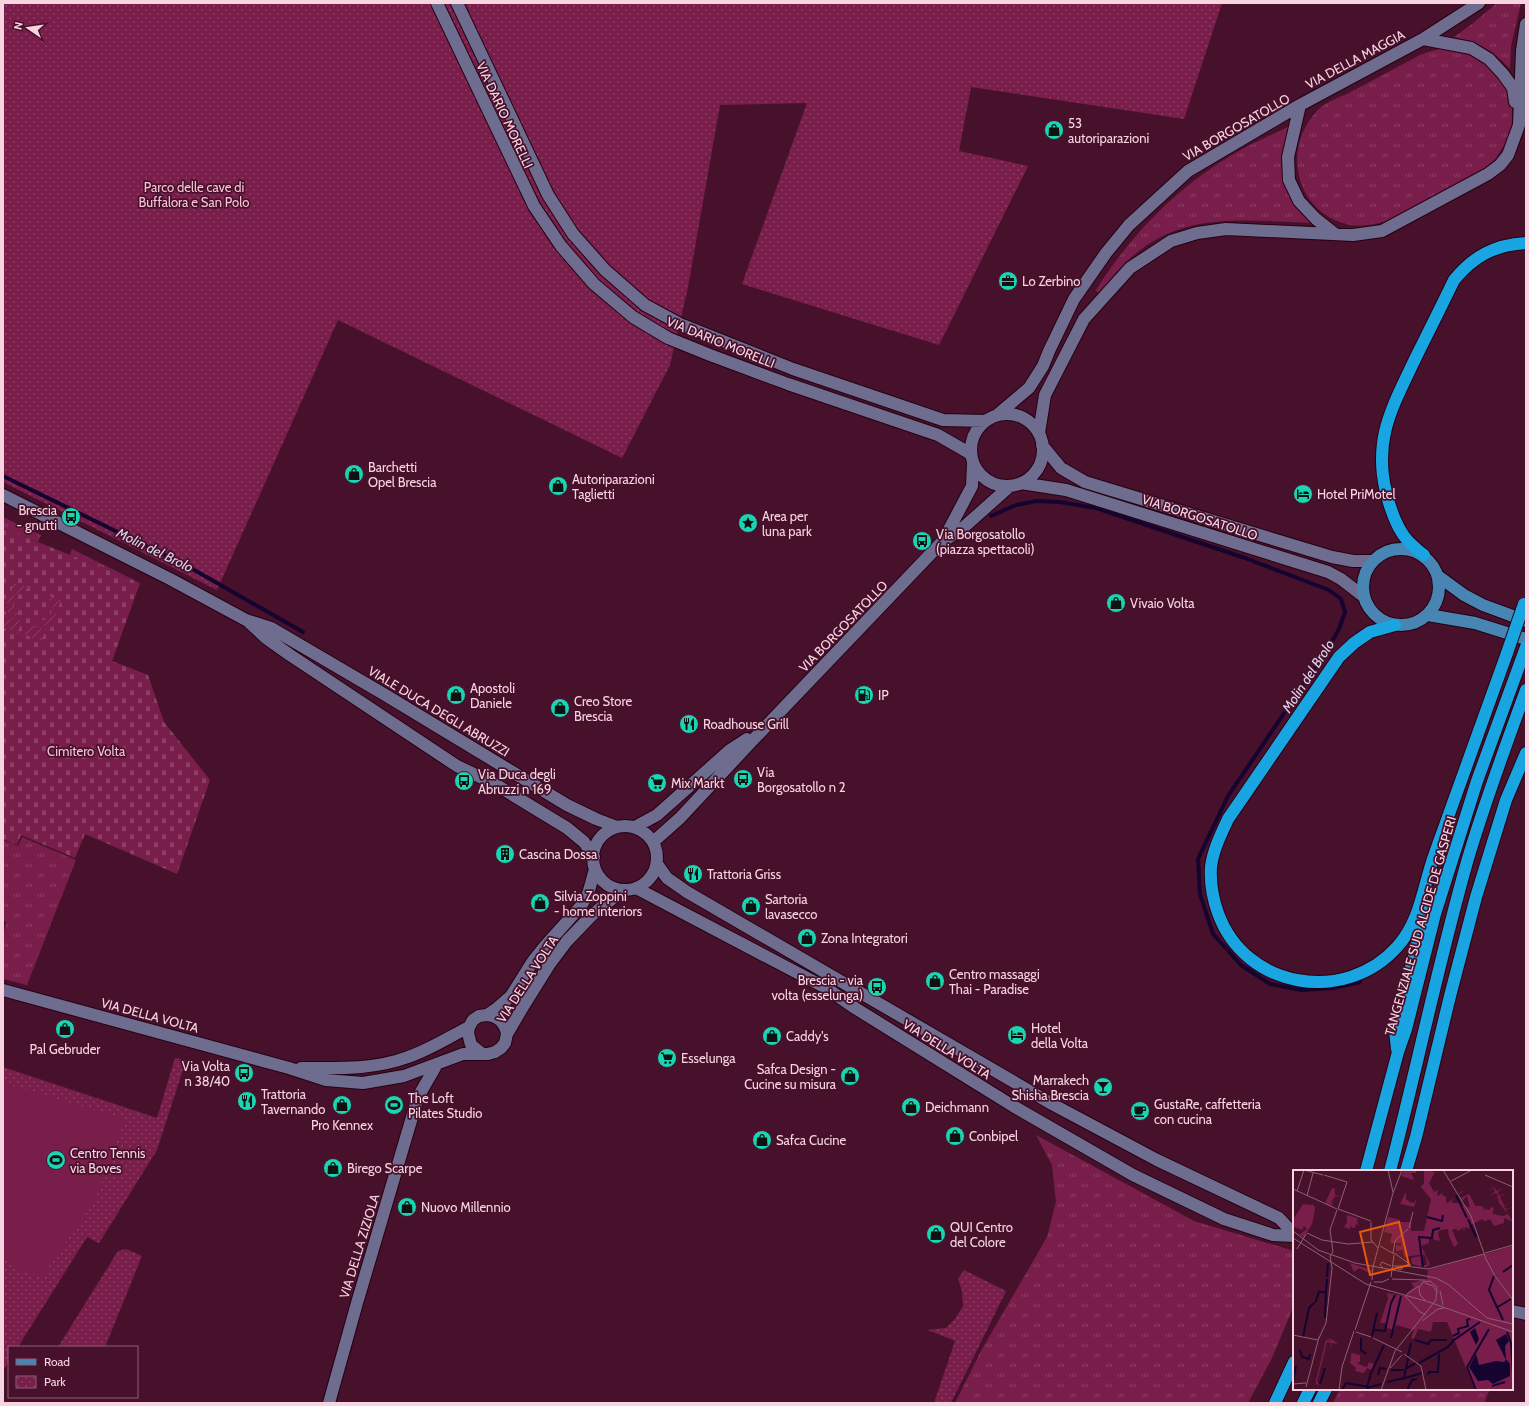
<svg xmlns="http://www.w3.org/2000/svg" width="1529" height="1406" viewBox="0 0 1529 1406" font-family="Cabin,sans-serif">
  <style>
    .grass { fill: url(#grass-tufts) }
    .cemetery { fill: url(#cemetery-stones) }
    .park { fill: url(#park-dots) }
    .garden { fill: url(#garden-furrows) }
    .pitch { fill: #791e4b }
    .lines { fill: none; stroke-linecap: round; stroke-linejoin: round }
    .stream { stroke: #150330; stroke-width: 4 }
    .secondary-casing { stroke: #260113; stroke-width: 14 }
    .primary-casing { stroke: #260113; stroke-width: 14 }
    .highway-casing { stroke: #260113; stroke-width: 14 }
    .secondary { stroke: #6e6d90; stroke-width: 12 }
    .primary { stroke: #4985b3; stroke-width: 12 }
    .highway { stroke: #19a5e2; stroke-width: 12 }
    .highway-bridge-casing { stroke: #260113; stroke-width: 14; stroke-linecap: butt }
    .highway-bridge { stroke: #19a5e2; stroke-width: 12 }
    .labels { text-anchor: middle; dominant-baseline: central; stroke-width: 3.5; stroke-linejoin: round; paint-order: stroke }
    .street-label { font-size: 13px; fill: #f8d4e1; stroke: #47112b }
    .poi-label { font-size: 13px; fill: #f8d4e1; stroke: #47112b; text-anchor: start }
    .park-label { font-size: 13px; fill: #fac2d6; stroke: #47112b }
    .water-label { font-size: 14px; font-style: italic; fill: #d9d4ed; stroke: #47112b }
    .inset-river { fill: none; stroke: #150330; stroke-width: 2 }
    .inset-road { fill: none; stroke: #8e5f74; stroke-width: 1 }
    .view { fill: #e8590c; fill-opacity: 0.15; stroke: #e8590c; stroke-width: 2 }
    .inset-edge { fill: none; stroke: #f8d4e1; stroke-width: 2 }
  </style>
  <defs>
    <pattern id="grass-tufts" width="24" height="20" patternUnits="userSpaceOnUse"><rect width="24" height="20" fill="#791e4b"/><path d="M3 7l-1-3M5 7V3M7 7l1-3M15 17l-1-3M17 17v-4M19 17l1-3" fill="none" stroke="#8d3e65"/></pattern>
    <pattern id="cemetery-stones" width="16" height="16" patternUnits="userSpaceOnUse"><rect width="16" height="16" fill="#791e4b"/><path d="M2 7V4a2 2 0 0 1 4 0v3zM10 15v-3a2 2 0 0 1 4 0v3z" fill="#8d3e65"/></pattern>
    <pattern id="park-dots" width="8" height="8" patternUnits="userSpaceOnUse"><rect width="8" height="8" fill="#791e4b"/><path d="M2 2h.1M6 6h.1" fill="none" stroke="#8d3e65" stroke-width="1.8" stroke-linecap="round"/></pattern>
    <pattern id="garden-furrows" width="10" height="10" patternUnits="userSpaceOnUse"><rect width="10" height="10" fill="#791e4b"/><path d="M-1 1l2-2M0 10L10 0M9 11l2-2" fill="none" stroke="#8d3e65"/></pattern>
  </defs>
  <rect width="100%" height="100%" fill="#47112b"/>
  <path class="grass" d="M 1497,3 L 1521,3 L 1511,46 L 1510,69 C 1491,48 1481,45 1454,37 L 1472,24 Z
    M 1439,49 L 1457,50 L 1472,55 L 1487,64 L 1507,88 L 1512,104 L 1512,125 L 1505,144 L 1496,158 L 1485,168 L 1388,221 C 1375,224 1359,228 1346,224 C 1294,210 1282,146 1318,110 C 1325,102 1338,98 1347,94 C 1372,81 1397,67 1422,54 Z
    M 1290,126 C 1283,146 1278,166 1287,187 C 1291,198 1306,214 1313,223 C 1223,219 1159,209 1101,292 L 1097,292 L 1096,290 C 1132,233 1181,183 1241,150 C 1256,141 1274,134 1290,126 Z
    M 3,517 L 41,535 L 38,542 L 3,528 Z
    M 72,549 L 140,583 L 70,555 Z
    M 22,837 L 76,860 L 27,985 L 3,979 L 3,937 L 6,922 L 3,921 L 3,840 L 18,846 Z
    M 1036,1135 L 1194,1221 L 1294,1251 L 1294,1305 L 1272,1358 L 1248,1403 L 955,1403 L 981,1351 L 1047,1237 L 1056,1202 L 1052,1165 Z
    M 1340,1389 L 1490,1389 L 1484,1403 L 1333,1403 Z"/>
  <path class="cemetery" d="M 3,528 L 140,583 L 112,661 L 148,675 L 164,722 L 210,780 L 177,874 L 85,834 L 75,858 L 21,835 L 17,845 L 3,839 Z"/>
  <path class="park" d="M 3,3 L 1222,3 L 1184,119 L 971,87 L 959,151 L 1028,166 L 939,345 L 742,284 L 807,103 L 720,105 L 688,287 L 670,365 L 622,458 L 338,320 L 217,590 L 3,482 Z
    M 175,1058 L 186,1060 L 157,1150 L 99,1243 L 87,1237 L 18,1347 L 9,1347 L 9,1361 L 3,1371 L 3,1067 L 157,1118 Z
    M 126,1249 L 142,1256 L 105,1347 L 58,1347 L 118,1251 Z
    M 964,1270 L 1006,1291 L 951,1403 L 934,1403 L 955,1341 L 928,1330 L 946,1328 L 955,1319 L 963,1306 L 962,1291 L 958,1279 Z"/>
  <path class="garden" d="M 14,583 L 29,588 L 15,594 L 13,605 L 19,616 L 4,611 Z
    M 46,595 L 61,600 L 52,628 L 37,623 L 50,617 L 53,606 Z
    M 5,616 L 21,621 L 18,633 L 3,628 Z
    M 29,624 L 45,630 L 42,641 L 25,635 Z"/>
  <path class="pitch" d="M 3,1083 L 125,1119 L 95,1200 L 42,1277 L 17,1269 L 3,1255 Z"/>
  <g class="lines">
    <path class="stream" d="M 3,476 L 189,567 L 303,632
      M 991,516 L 1016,505 L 1037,501 L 1060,502 L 1096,508 L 1245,558 L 1329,590 L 1341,599 L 1345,612 L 1339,629 L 1329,647 L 1228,796 L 1198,859 L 1200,894 L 1213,934 L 1241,965 L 1270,984 L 1301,990 L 1333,988 L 1360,982"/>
    <g class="secondary-casing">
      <path id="secondary" d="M 437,3 L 534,206 L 561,246 L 594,284 L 633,317 L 668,338 L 710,355 L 788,384 L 938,435 L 971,454
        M 457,3 L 548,195 L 573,234 L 605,270 L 645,305 L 680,324 L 793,369 L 943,420 L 986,421
        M 1423,39 L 1471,48 L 1489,59 L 1503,74 L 1513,88 L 1515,102
        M 1300,105 L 1288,157 L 1289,180 L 1299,201 L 1316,219 L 1335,234
        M971 450a36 36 0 1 1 72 0a36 36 0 1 1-72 0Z
        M 997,415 L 1029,388 L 1043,366 L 1049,351 L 1074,299 L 1106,253 L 1129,225 L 1188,171 L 1300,105 L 1423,39 L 1479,3
        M 1039,433 L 1045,395 L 1084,319 L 1130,268 L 1171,241 L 1197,233 L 1226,229 L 1353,235 L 1382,231 L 1488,174 L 1500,165 L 1508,155 L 1519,125 L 1522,51 L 1526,24
        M 1042,445 L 1061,468 L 1085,482 L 1332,557 L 1353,561 L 1372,561
        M 1021,483 L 1066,490 L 1328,572 L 1341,579 L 1363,596
        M 3,495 L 170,579 L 246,620 L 271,628 L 387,696 L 567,805 L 596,819 L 617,827
        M 944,539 L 972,486 L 973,464
        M 250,623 L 266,638 L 290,655 L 457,766 L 493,783 L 567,828 L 584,842 L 594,857
        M593 858a32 32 0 1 1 64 0a32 32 0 1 1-64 0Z
        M 635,827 L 657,815 L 730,750 L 747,739
        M 653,842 L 680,818 L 751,742 L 941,543 L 964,527 L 1010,486
        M 657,864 L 667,878 L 687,892 L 1052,1104 L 1157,1160 L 1279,1218 L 1294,1234
        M 636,888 L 826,988 L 855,1008 L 1013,1106 L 1133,1175 L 1224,1219 L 1273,1235 L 1294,1236
        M 3,990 L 289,1068 L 326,1080 L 363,1083 L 404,1076 L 463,1054 L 488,1054 L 495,1052 L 501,1048 L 505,1043 L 507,1034 L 524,1005 L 549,965 L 567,941 L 592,915 L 623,890
        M 487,1015 C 498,1016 505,1022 507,1034
        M 481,1053 L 471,1045 L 468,1033 L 469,1027 L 473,1020 L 479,1016 L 487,1015 L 496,1009 L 511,996 L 533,961 L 545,946 L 581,906 L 588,894 L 595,869
        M 301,1068 C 336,1068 374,1070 408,1057 C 429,1050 449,1037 469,1027
        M 1512,1311 L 1526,1314
        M 329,1403 L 357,1303 L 418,1097 L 437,1064"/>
    </g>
    <g class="primary-casing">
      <path id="primary" d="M1363 587a38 38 0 1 1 76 0a38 38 0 1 1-76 0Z
        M 1438,576 L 1464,595 L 1483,605 L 1526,621
        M 1428,615 L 1475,623 L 1526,639"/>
    </g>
    <g class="highway-casing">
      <path id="highway" d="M 1424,555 C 1418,551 1413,546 1408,541 C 1396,528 1390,508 1386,492 C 1373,438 1393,406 1415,359 C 1428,333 1441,307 1454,280 C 1474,256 1494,245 1526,243
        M 1395,625 L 1370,632 L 1354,643 L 1339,657 L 1228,819 C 1221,834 1213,850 1211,867 C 1210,882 1213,899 1218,913 C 1245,989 1345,1005 1397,947 C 1421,921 1423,885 1435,853 C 1459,787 1483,720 1507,653
        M 1397,1049 L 1395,1030 L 1427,905
        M 1366,1171 L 1398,1052 L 1406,1029 L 1435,914 L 1477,781 L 1526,647
        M 1390,1171 C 1417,1068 1438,964 1467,862 C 1484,804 1505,747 1526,690
        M 1406,1171 L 1416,1137 L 1450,996 L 1476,897 L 1506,800 L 1526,753
        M 1275,1403 L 1294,1362
        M 1303,1403 L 1310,1389
        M 1319,1403 L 1326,1389"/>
    </g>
    <use href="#secondary" class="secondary"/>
    <use href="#primary" class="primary"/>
    <use href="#highway" class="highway"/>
    <g class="highway-bridge-casing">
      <path id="highway-bridge" d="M 1507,653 L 1524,604"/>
    </g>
    <use href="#highway-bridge" class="highway-bridge"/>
  </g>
  <defs>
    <g id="shop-disc" transform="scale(1)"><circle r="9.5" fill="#19d5b2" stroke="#47112b"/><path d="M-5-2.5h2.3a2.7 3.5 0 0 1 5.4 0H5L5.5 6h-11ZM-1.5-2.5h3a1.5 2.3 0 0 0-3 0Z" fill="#111"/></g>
    <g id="office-disc" transform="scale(1)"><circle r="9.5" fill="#19d5b2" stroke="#47112b"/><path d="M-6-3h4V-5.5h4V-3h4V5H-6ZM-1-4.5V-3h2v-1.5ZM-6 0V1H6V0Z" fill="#111"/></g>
    <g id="hotel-disc" transform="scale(1)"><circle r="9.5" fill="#19d5b2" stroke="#47112b"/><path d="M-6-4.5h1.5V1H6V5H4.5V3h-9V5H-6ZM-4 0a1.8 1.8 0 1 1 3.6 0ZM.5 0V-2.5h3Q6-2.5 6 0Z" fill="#111"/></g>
    <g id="bus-disc" transform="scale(1)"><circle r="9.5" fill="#19d5b2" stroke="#47112b"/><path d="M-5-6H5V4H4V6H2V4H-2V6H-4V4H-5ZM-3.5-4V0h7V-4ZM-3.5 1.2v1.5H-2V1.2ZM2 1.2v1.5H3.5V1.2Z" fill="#111"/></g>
    <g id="sight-disc" transform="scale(1)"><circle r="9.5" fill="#19d5b2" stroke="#47112b"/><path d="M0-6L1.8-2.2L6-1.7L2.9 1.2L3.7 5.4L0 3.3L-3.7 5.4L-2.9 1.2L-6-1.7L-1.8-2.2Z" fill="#111"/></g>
    <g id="fuel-disc" transform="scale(1)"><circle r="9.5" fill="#19d5b2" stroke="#47112b"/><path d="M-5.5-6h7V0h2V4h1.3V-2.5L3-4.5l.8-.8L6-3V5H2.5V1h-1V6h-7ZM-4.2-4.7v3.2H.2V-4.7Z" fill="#111"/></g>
    <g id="restaurant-disc" transform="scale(1)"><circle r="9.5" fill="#19d5b2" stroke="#47112b"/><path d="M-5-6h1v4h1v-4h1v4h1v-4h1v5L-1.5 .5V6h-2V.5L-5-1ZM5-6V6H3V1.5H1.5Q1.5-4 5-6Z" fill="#111"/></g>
    <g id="supermarket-disc" transform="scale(1)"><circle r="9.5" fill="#19d5b2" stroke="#47112b"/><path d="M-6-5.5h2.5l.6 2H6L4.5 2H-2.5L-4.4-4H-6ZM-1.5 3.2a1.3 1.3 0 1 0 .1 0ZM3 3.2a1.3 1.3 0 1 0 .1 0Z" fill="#111"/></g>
    <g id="building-disc" transform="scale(1)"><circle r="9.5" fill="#19d5b2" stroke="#47112b"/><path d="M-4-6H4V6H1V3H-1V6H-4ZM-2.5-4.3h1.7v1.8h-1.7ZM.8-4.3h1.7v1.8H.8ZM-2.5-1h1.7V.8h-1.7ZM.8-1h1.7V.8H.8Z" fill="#111"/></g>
    <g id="bar-disc" transform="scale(1)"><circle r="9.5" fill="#19d5b2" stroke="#47112b"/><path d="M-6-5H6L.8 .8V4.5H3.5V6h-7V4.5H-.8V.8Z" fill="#111"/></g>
    <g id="stadium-disc" transform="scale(1)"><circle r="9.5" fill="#19d5b2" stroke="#47112b"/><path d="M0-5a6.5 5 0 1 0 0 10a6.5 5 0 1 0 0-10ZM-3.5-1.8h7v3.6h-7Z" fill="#111"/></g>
    <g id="cafe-disc" transform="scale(1)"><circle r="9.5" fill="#19d5b2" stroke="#47112b"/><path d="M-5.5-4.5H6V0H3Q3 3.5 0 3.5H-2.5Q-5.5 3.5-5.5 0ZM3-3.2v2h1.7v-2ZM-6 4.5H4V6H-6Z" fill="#111"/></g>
  </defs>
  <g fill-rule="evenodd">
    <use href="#shop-disc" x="1054" y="130"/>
    <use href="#office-disc" x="1008" y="281"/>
    <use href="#shop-disc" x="354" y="474"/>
    <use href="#shop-disc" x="558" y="486"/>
    <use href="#hotel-disc" x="1303" y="494"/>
    <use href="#bus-disc" x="71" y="517"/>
    <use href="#sight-disc" x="748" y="523"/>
    <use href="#bus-disc" x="922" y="541"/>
    <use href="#shop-disc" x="1116" y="603"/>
    <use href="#shop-disc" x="456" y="695"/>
    <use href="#fuel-disc" x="864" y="695"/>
    <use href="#shop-disc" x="560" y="708"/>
    <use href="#restaurant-disc" x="689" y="724"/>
    <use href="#bus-disc" x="743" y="779"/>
    <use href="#bus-disc" x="464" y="781"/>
    <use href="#supermarket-disc" x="657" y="783"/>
    <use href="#building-disc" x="505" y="854"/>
    <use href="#restaurant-disc" x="693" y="874"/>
    <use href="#shop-disc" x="540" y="903"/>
    <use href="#shop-disc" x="751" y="906"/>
    <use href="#shop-disc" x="807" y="938"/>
    <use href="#shop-disc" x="935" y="981"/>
    <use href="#bus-disc" x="877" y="987"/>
    <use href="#shop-disc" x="65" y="1029"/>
    <use href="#hotel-disc" x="1017" y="1035"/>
    <use href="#shop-disc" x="772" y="1036"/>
    <use href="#supermarket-disc" x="667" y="1058"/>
    <use href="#bus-disc" x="244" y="1073"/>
    <use href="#shop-disc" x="850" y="1076"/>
    <use href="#bar-disc" x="1103" y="1087"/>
    <use href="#restaurant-disc" x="247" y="1101"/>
    <use href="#shop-disc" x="342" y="1105"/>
    <use href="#stadium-disc" x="394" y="1105"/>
    <use href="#shop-disc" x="911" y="1107"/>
    <use href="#cafe-disc" x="1140" y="1111"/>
    <use href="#shop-disc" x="955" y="1136"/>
    <use href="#shop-disc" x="762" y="1140"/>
    <use href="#stadium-disc" x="56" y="1160"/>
    <use href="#shop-disc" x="333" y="1168"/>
    <use href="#shop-disc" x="407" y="1207"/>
    <use href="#shop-disc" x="936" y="1234"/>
  </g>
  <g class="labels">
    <g class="street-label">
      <text transform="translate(1355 59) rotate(-28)">VIA DELLA MAGGIA</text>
      <text transform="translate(505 115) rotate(65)">VIA DARIO MORELLI</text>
      <text transform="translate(1236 127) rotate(-30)">VIA BORGOSATOLLO</text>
      <text transform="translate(721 342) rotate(22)">VIA DARIO MORELLI</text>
      <text transform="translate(1200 517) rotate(18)">VIA BORGOSATOLLO</text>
      <text transform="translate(843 626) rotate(-46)">VIA BORGOSATOLLO</text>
      <text transform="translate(439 711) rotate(31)">VIALE DUCA DEGLI ABRUZZI</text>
      <text transform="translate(1420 926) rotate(-74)">TANGENZIALE SUD ALCIDE DE GASPERI</text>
      <text transform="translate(527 979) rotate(-57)">VIA DELLA VOLTA</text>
      <text transform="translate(150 1015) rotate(15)">VIA DELLA VOLTA</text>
      <text transform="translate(947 1049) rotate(32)">VIA DELLA VOLTA</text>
      <text transform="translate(359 1246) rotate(-73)">VIA DELLA ZIZIOLA</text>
    </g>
    <g class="poi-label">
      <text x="1068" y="123">53<tspan x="1068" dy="15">autoriparazioni</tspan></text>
      <text x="1022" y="281">Lo Zerbino</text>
      <text x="368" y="467">Barchetti<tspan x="368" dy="15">Opel Brescia</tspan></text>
      <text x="572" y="479">Autoriparazioni<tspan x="572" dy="15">Taglietti</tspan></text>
      <text x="1317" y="494">Hotel PriMotel</text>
      <text x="57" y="510" text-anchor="end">Brescia<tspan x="57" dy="15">- gnutti</tspan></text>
      <text x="762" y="516">Area per<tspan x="762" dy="15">luna park</tspan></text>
      <text x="936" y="534">Via Borgosatollo<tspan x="936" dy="15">(piazza spettacoli)</tspan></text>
      <text x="1130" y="603">Vivaio Volta</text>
      <text x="470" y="688">Apostoli<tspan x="470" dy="15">Daniele</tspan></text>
      <text x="878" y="695">IP</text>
      <text x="574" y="701">Creo Store<tspan x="574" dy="15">Brescia</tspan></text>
      <text x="703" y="724">Roadhouse Grill</text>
      <text x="757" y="772">Via<tspan x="757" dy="15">Borgosatollo n 2</tspan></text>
      <text x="478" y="774">Via Duca degli<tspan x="478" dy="15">Abruzzi n 169</tspan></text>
      <text x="671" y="783">Mix Markt</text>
      <text x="519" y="854">Cascina Dossa</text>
      <text x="707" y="874">Trattoria Griss</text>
      <text x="554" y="896">Silvia Zoppini<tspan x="554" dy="15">- home interiors</tspan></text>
      <text x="765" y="899">Sartoria<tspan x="765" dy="15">lavasecco</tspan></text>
      <text x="821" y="938">Zona Integratori</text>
      <text x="949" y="974">Centro massaggi<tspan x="949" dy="15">Thai - Paradise</tspan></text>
      <text x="863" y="980" text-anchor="end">Brescia - via<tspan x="863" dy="15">volta (esselunga)</tspan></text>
      <text x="1031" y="1028">Hotel<tspan x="1031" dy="15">della Volta</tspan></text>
      <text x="786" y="1036">Caddy's</text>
      <text x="65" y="1049" text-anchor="middle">Pal Gebruder</text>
      <text x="681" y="1058">Esselunga</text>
      <text x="230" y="1066" text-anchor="end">Via Volta<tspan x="230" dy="15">n 38/40</tspan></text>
      <text x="836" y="1069" text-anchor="end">Safca Design -<tspan x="836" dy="15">Cucine su misura</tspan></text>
      <text x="1089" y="1080" text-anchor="end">Marrakech<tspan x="1089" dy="15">Shisha Brescia</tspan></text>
      <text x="261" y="1094">Trattoria<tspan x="261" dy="15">Tavernando</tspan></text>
      <text x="408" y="1098">The Loft<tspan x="408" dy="15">Pilates Studio</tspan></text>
      <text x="1154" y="1104">GustaRe, caffetteria<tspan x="1154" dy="15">con cucina</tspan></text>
      <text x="925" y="1107">Deichmann</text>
      <text x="342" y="1125" text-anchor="middle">Pro Kennex</text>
      <text x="969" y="1136">Conbipel</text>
      <text x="776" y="1140">Safca Cucine</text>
      <text x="70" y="1153">Centro Tennis<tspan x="70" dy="15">via Boves</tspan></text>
      <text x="347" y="1168">Birego Scarpe</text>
      <text x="421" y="1207">Nuovo Millennio</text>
      <text x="950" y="1227">QUI Centro<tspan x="950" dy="15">del Colore</tspan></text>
    </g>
    <g class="park-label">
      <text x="194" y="187">Parco delle cave di<tspan x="194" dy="15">Buffalora e San Polo</tspan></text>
      <text x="86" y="751">Cimitero Volta</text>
    </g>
    <g class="water-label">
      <text transform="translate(155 550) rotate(26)">Molin del Brolo</text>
      <text transform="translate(1308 676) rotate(-57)">Molin del Brolo</text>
    </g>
  </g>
  <g transform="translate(1293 1170)">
    <rect width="220" height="220" fill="#47112b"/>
    <path d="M 201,17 L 204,21 L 210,18 L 205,22 L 206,26 L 213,23 L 207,27 L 211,35 L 217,33 L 211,36 L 213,39 L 220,37 L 213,40 L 215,44 L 206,33 L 205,27 L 201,29 L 205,26 L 203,23 L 196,26 L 202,22 L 201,18 L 194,21 ZM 174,19 L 166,24 L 168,28 L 176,24 L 183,37 L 211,48 L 211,53 L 201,55 L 197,49 L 192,51 L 188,49 L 178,55 L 179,57 L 175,56 L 177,59 L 172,57 L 171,62 L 170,57 L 166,61 L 163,60 L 165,58 L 159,60 L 161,64 L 158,65 L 156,59 L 147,60 L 145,63 L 147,71 L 136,68 L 136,73 L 128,76 L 137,94 L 134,97 L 129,97 L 128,90 L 131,95 L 134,95 L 133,88 L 131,84 L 128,86 L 126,67 L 140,60 L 168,34 L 177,38 L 174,26 L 169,31 L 166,23 ZM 10,34 L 21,35 L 22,40 L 19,54 L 11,67 L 6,65 L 14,59 L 11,56 L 9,60 L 0,56 L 0,47 L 2,47 ZM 57,93 L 79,100 L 78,104 L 66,98 L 61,102 ZM 33,168 L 40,170 L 45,174 L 39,173 L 37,180 L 38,173 L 34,172 L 24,212 L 27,215 L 23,214 L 23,210 L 33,170 L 39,172 Z" fill="#791e4b"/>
    <path d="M 131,0 L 142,2 L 136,13 L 141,22 L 145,20 L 144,26 L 150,23 L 149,25 L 153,27 L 153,33 L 158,31 L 160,27 L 159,33 L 165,33 L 165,29 L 175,42 L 180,36 L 188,36 L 191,38 L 190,41 L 193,41 L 191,38 L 196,40 L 198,37 L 201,38 L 199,44 L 210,46 L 215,44 L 220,52 L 211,48 L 211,53 L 201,56 L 197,49 L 192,51 L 189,49 L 178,55 L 178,58 L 176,55 L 162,58 L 159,60 L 165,74 L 161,77 L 156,66 L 155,59 L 140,60 L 139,69 L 134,67 L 136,72 L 128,76 L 132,84 L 111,87 L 110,80 L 103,81 L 103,75 L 108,76 L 108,73 L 97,73 L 99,64 L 91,62 L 95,47 L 107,50 L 107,52 L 118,52 L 118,61 L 131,61 L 138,29 L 128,17 L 131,13 ZM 39,18 L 42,19 L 42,25 L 49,27 L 40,26 L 42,27 L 39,30 L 38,35 L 41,30 L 39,36 L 32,33 ZM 113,22 L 113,29 L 117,32 L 121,33 L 124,28 L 121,37 L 107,34 ZM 220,76 L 220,220 L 182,220 L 154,152 L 140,152 L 138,162 L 125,159 L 121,169 L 118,168 L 121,160 L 103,155 L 101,160 L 94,158 L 94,153 L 87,153 L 95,129 L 94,123 L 111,126 L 121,117 L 118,113 L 134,109 L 135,100 Z" fill="#791e4b"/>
    <path d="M 124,0 L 123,3 L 118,3 L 121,10 L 108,6 L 110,1 ZM 54,45 L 64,48 L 65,56 L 63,53 L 62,58 L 58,57 L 60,47 L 57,59 L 51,57 L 54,53 ZM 58,183 L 67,185 L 67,192 L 64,193 L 70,196 L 74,197 L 76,192 L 81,194 L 79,200 L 74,198 L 71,203 L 62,201 L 63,198 L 56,192 L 58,191 Z" fill="#791e4b"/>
    <path d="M 128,86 L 129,97 L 119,94 L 118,88 Z" fill="#791e4b"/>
    <path d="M 182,158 L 186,169 L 183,175 L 177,162 ZM 213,164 L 216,171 L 212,176 L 213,189 L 217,194 L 217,206 L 200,214 L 195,210 L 185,211 L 176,197 L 183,184 L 186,195 L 203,191 L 211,192 L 213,190 L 203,170 Z" fill="#150330"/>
    <path class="inset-river" d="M 163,25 L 174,48M 134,47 L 149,51 L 150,45M 175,49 L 183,67M 130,97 L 126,67 L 139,68 L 140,60 L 147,58M 210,102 L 220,95M 201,106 L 196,120 L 210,150M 34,107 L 35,93M 33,122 L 34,109M 22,133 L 26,122 L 33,122M 203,138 L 218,129M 32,148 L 33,122M 81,160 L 92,161 L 98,133 L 102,125M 214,162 L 218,173 L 220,205M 79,166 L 84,143M 160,166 L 166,163 L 165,159 L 175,156 L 174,150 L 177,149M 10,167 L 16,138 L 21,133M 68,168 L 68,180 L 73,184M 98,168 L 108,126M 122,170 L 135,174 L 138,170 L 154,170M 7,180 L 9,187 L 16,189 L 17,184M 115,186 L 118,173M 126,193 L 155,177 L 161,170 L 187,152M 112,199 L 123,193M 98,200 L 111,200M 85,205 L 87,198 L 93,199M 135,205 L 136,202 L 145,202 L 146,184M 109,209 L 129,203M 0,211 L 3,196M 94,212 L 111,208 L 115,188M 27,214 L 32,198M 199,216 L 212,212M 49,220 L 53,213 L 77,217 L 88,214M 76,220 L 74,217 L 78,203 L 91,175M 114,220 L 119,210 L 124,209M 183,220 L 174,197 L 196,159"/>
    <path class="inset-road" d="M 11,0 L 30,5M 95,0 L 100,22M 150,0 L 178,46 L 193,89 L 202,106 L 220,130M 31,5 L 54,12M 192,5 L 220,17M 158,11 L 179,0M 0,19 L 44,39M 4,21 L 11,0M 14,26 L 20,3M 45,39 L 54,12M 45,39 L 78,51M 78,52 L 78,70 L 85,78M 116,58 L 120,42M 0,61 L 25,80 L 62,93 L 143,108 L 156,115 L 194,148 L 220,154M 14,63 L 29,70 L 55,74 L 80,72M 0,68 L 73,114 L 136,132 L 220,162M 87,76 L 101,84M 4,79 L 13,64M 100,83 L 102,71 L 115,59M 101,83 L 118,95M 192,83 L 220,75M 100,96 L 109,96 L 109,99 L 105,100M 113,96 L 135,99 L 191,84M 80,97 L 100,23 L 109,0M 90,98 L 87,95 L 89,92 L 98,96M 98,107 L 101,85M 99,109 L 132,110M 79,110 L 80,95M 81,112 L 89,112 L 96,109M 132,113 L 140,116 L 144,122M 147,121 L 150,135M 114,124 L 126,116M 112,126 L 127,142 L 133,145M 129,151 L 145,139 L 151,138M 62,160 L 78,112M 63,162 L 78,167M 0,165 L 25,170M 26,168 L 33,153 L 39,98 L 37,86 L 40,82 L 37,60 L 44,40M 80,168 L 109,182M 111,184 L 128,196 L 133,220M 97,198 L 109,185M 0,214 L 13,213M 13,217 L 26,167M 46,220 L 49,197 L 61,161M 88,220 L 102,181 L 143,130 L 144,117 L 137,111 L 130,112 L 126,118 L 127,125 L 132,130"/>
    <path class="view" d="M 106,52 L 116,95 L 77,105 L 67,62 Z"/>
    <rect width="220" height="220" class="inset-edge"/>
  </g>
  <rect width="1529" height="1406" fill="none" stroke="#f8d4e1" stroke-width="8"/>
  <rect x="8" y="1346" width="130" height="52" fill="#47112b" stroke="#8e5f74"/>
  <rect x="16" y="1359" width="20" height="6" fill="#4985b3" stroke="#8e5f74"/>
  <text x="44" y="1366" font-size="12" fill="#f8d4e1">Road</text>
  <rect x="16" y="1376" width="20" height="12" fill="url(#park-dots)" stroke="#8e5f74"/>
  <text x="44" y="1386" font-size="12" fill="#f8d4e1">Park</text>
  <g transform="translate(28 28) rotate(283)" stroke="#47112b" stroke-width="3" paint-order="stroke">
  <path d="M0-3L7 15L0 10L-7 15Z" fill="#f8d4e1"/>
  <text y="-6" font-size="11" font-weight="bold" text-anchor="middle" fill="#f8d4e1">N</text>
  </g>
</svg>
